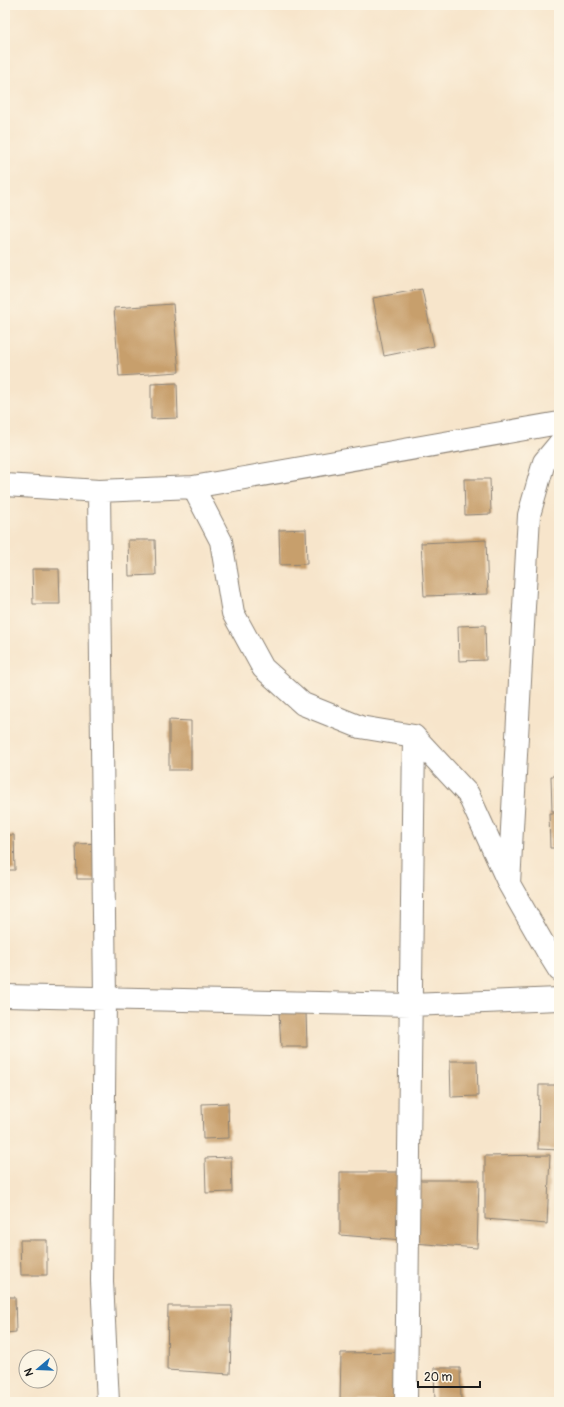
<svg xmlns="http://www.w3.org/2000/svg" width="564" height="1407" viewBox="0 0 564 1407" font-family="Pangolin,sans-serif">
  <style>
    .building { fill: #c79f6c }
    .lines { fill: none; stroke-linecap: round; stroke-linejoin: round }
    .street-casing { stroke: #8a8074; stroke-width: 24 }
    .street { stroke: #fff; stroke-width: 22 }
  </style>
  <rect width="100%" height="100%" fill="#fcf5e5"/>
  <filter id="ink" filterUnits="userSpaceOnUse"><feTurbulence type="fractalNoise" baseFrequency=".025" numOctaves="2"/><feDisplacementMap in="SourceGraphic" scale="8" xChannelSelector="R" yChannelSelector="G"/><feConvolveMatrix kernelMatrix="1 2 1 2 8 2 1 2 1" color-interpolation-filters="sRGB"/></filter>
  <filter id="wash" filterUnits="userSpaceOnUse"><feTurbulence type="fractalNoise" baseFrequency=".012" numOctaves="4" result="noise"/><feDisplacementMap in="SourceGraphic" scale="16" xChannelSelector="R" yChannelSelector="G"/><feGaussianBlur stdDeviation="0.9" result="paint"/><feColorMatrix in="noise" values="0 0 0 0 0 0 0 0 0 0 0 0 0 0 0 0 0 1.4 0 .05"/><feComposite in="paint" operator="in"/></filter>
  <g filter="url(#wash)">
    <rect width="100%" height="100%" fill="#f7e5cb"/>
    <g id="blocks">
      <path class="building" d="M 422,289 L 434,346 L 384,356 L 373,298 Z
        M 173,304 L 179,372 L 119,376 L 114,308 Z
        M 177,383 L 178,418 L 151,419 L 151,384 Z
        M 464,479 L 490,479 L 491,514 L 465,515 Z
        M 306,529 L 307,564 L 280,565 L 279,530 Z
        M 128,540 L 155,540 L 156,575 L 129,576 Z
        M 486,540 L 488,594 L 424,596 L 421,543 Z
        M 32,569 L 59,569 L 60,604 L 33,604 Z
        M 485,625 L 486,660 L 459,661 L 458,626 Z
        M 169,720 L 191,721 L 191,770 L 169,770 Z
        M 551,776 L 559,776 L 559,811 L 552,811 Z
        M 549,813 L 559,813 L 559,848 L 550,848 Z
        M 5,835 L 14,835 L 15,870 L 5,870 Z
        M 103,843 L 104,879 L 77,879 L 76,844 Z
        M 279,1012 L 306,1012 L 307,1047 L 281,1047 Z
        M 450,1061 L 477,1061 L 478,1096 L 451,1097 Z
        M 539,1085 L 559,1085 L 559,1150 L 538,1149 Z
        M 228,1103 L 229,1138 L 203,1139 L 202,1104 Z
        M 550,1155 L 547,1224 L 485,1219 L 485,1156 Z
        M 231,1157 L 232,1192 L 206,1193 L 205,1158 Z
        M 340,1172 L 405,1172 L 403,1240 L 340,1235 Z
        M 415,1180 L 479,1180 L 477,1248 L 414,1243 Z
        M 20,1240 L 47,1240 L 47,1275 L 21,1275 Z
        M 5,1297 L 15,1297 L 16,1332 L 5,1333 Z
        M 168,1306 L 232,1306 L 230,1374 L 167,1370 Z
        M 405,1352 L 403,1402 L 340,1402 L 341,1353 Z
        M 434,1368 L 460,1368 L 461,1402 L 435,1402 Z"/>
    </g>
  </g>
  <g filter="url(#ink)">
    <use href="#blocks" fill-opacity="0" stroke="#8a8074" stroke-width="1"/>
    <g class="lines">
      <g class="street-casing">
        <path id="street" d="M 5,485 L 99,491 L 193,487 L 559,423
          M 193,487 L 221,541 L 233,613 L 263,668 L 303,704 L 360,727 L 414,736 L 406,1402
          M 99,491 L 105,999 L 102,1281 L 108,1402
          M 414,736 L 468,794 L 509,884 L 549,954 L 559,970
          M 509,884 L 529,515 L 544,462 L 559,444
          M 5,996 L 411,1005 L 559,999"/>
      </g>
      <use href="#street" class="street"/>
    </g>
  </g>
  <rect width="564" height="1407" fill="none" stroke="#fcf5e5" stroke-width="20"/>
  <g transform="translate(38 1369) rotate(251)"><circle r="19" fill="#fcf5e5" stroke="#a29e95"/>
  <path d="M0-3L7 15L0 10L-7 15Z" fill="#1f6fb2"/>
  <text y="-6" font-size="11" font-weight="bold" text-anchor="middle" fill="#1c1c1c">N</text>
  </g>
  <path d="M418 1381v6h62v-6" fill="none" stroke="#1c1c1c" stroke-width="2"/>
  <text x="424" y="1381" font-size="12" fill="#1c1c1c" stroke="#fcf5e5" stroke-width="3" paint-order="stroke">20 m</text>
</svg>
